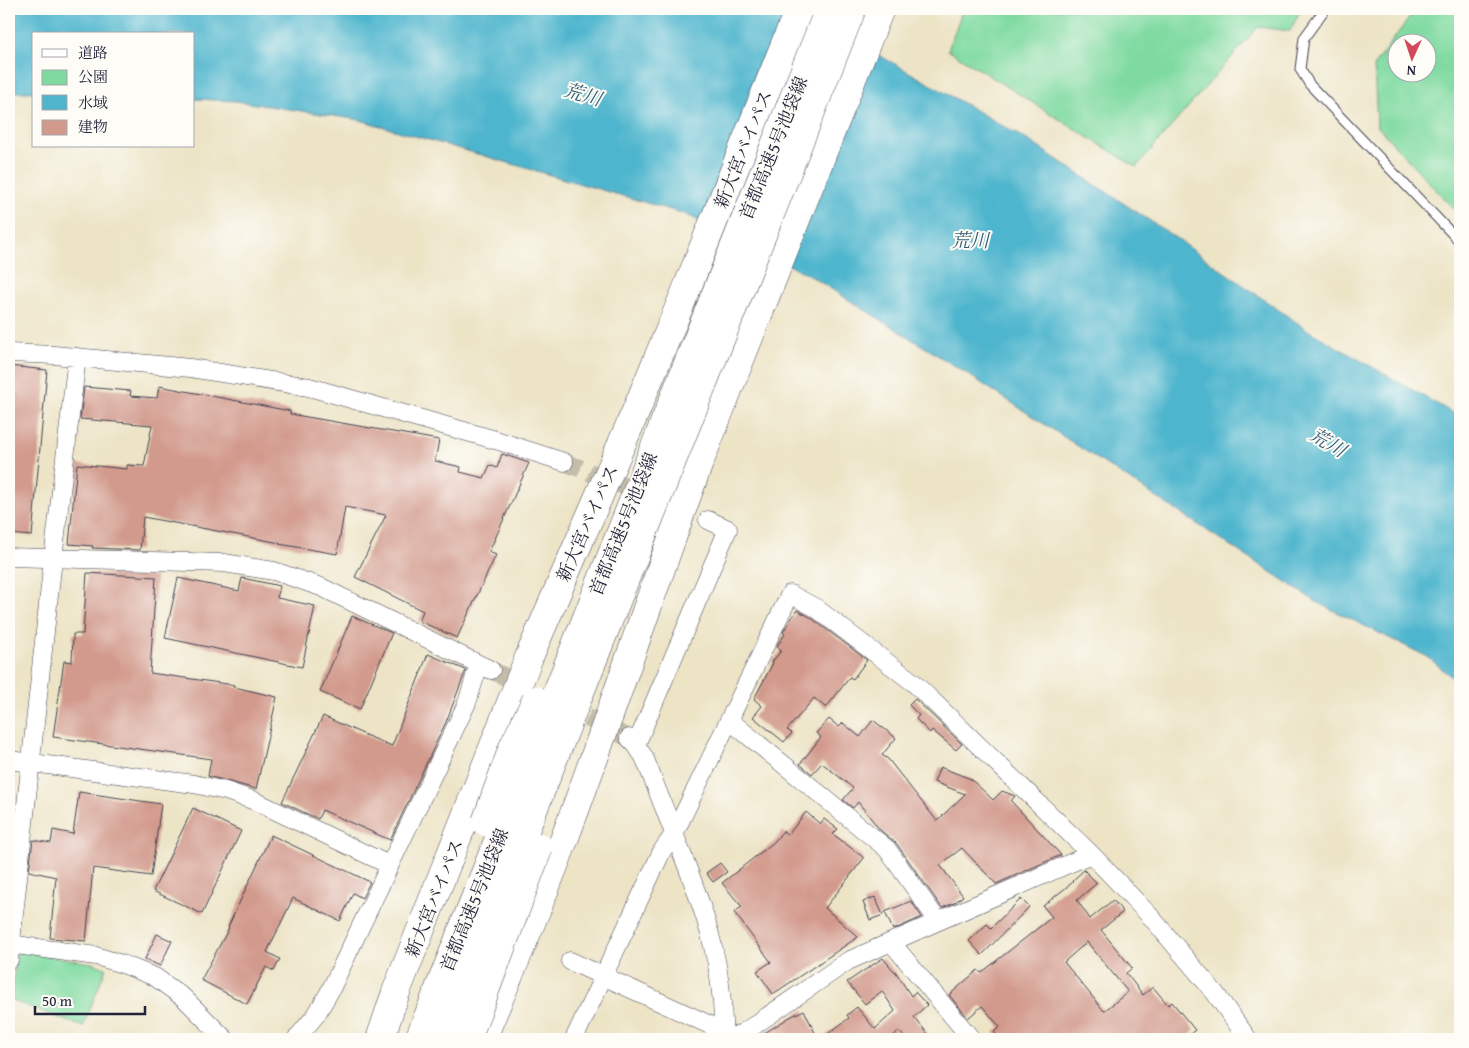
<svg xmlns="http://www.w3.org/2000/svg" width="1469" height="1048" viewBox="0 0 1469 1048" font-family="'Gentium Book Plus','Noto Serif JP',serif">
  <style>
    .green { fill: #7fdaa0; stroke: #507e6e; fill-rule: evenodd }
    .water { fill: #4eb5cd; stroke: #386c84 }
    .building { fill: #d29a8c; fill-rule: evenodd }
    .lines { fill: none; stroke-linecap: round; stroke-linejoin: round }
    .street-tunnel { stroke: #c4bdaa; stroke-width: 18; stroke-dasharray: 18 9; stroke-linecap: butt }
    .lane-casing { stroke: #403f50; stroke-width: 11 }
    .street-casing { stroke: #403f50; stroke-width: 19 }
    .highway-casing { stroke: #403f50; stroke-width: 29 }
    .lane { stroke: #fff; stroke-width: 9 }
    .street { stroke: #fff; stroke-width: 18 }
    .highway { stroke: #fff; stroke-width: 28 }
    .highway-bridge-casing { stroke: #403f50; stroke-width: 29; stroke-linecap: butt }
    .highway-bridge { stroke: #fff; stroke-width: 28 }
    .labels { text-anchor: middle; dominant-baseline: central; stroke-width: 4; stroke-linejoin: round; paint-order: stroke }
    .street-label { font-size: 18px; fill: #22223b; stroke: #fdfcf7 }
    .water-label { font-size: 19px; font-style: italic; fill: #345d75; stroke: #fdfcf7 }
  </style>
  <rect width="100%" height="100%" fill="#fdfcf7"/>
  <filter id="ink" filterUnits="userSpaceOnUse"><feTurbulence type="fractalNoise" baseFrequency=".02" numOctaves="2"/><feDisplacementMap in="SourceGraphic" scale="10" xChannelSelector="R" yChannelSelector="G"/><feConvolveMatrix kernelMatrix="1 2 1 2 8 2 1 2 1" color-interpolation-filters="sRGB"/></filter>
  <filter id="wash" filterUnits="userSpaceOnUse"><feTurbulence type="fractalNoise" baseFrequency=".0096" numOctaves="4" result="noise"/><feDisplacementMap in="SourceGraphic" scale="20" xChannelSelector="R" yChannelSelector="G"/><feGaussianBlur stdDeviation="1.12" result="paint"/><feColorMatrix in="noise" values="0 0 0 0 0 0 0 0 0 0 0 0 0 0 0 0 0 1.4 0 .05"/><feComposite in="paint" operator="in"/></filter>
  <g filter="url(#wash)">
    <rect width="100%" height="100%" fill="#ede4c6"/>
    <path class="green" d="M 963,9 L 1301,9 L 1290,31 L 1258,27 L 1136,167 L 948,50 Z
      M 1416,9 L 1460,9 L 1460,216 L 1377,126 L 1374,65 ZM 1396,42 L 1426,42 L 1426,72 L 1396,72 Z
      M 17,951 L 92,963 L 106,968 L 83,1027 L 11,1000 Z"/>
    <path class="water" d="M 9,9 L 791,9 L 895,64 L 1029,141 L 1170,234 L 1309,331 L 1460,417 L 1460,684 L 1428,657 L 1318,603 L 966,373 L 809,275 L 685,214 L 360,120 L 236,101 L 194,99 L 194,34 L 34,34 L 34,92 L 9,92 Z"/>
    <g id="blocks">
      <path class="building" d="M 9,366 L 47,370 L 32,536 L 9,534 Z
        M 159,386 L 290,411 L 290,414 L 439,440 L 435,461 L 461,467 L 460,472 L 484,478 L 490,465 L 497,468 L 502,454 L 529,463 L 489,552 L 496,555 L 457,638 L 419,621 L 423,611 L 355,577 L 386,515 L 345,507 L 337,554 L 279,544 L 280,543 L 143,517 L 140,550 L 92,548 L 93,546 L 69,544 L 77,464 L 127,469 L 127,465 L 144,466 L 152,425 L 80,419 L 84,387 L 131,391 L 130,396 L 157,398 Z
        M 87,573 L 156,577 L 150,673 L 234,685 L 234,687 L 277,697 L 256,789 L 208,776 L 211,759 L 53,737 L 64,661 L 72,662 L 73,634 L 83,634 Z
        M 178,578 L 239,591 L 242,578 L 280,586 L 277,598 L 315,606 L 302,667 L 165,638 Z
        M 797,610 L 810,617 L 867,660 L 853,679 L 850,677 L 826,708 L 814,698 L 787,730 L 792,733 L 784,742 L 753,717 L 762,706 L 754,699 L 773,663 L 772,662 L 781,651 L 777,646 L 785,634 L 783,632 L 786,627 Z
        M 352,616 L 392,633 L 360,709 L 320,692 Z
        M 428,654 L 466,670 L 446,722 L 390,840 L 322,810 L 318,819 L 282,802 L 323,716 L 365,735 L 392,746 Z
        M 915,699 L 962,744 L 956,750 L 932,730 L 930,733 L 916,719 L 919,715 L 909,705 Z
        M 829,719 L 839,727 L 843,723 L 860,737 L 873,720 L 896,738 L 882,755 L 888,759 L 937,821 L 965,794 L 934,782 L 940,767 L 971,779 L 993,800 L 1002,791 L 1015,796 L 1011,801 L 1061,855 L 996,884 L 962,848 L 940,865 L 963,896 L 954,903 L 942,908 L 896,843 L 880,830 L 858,802 L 853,808 L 843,800 L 853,788 L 822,763 L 812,774 L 800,764 L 821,737 L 816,733 Z
        M 79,792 L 161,804 L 151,876 L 93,868 L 86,941 L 50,938 L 56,877 L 29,871 L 33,840 L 51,843 L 53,830 L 73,834 Z
        M 193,808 L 241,831 L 202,914 L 153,891 Z
        M 806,812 L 820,824 L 824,819 L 838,829 L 833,834 L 864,858 L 825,908 L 858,937 L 773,994 L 757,971 L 771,962 L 734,912 L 742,907 L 722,883 L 774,842 L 783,831 L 788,835 Z
        M 271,835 L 370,882 L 362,898 L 353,893 L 340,921 L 293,898 L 267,952 L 280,959 L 274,971 L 266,967 L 247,1004 L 201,980 L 229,928 L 228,927 Z
        M 720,863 L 727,872 L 713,882 L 706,873 Z
        M 1084,870 L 1097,883 L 1077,900 L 1090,919 L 1113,900 L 1123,912 L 1101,930 L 1132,968 L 1126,973 L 1143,995 L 1153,987 L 1168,1005 L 1172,1002 L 1195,1030 L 1184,1039 L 1000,1039 L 994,1032 L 1000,1027 L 982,1006 L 968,1018 L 949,995 L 978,970 L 981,973 L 1052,917 L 1043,906 L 1073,882 L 1072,881 ZM 1087,942 L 1128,992 L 1104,1011 L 1064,962 Z
        M 875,897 L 883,915 L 870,920 L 863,902 Z
        M 1021,899 L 1029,907 L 982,955 L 969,941 L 987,924 L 991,928 Z
        M 911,901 L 922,917 L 893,930 L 885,912 Z
        M 157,934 L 172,941 L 160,966 L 145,959 Z
        M 883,958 L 894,971 L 895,971 L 911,996 L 915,992 L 927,1005 L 914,1017 L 932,1039 L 906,1039 L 899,1031 L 890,1039 L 821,1039 L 849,1018 L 847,1015 L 857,1007 L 875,1029 L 895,1011 L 882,991 L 865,1004 L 847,982 Z
        M 804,1010 L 818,1039 L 755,1039 L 790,1017 Z"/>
    </g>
  </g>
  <g filter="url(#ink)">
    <use href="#blocks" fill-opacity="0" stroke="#403f50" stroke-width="1"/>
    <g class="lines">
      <path class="street-tunnel" d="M 564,462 L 647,495
        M 491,670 L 527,687
        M 563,706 L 629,738"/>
      <g class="lane-casing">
        <path id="lane" d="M 1325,9 L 1304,38 L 1300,69 L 1310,85 L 1460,242"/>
      </g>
      <g class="street-casing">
        <path id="street" d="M 9,353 L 54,355 L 190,368 L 309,387 L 499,441 L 564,462
          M 9,557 L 224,563 L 274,571 L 321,587 L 491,670
          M 729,720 L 887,849 L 938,921
          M 629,738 L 636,745 L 644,757 C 656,786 667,816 679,846 C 705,911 725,968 723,1039
          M 636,745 L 728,529 L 708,520
          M 9,760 L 194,784 L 226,791 L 255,801 L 389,865
          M 891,942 L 969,1036 L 971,1039
          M 9,944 L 96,956 L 125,965 L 155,977 L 184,998 L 225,1039
          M 9,960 L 53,559 L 77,357
          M 570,961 L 723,1031
          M 296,1039 L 316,1015 L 330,991 L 467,703 L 479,664
          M 574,1039 L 662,851 L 674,834 L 790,594 L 816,608 L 914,683 L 1091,854 L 1151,917 L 1215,993 L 1248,1039
          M 727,1039 L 743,1033 L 848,961 L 1091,854"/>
      </g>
      <g class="highway-casing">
        <path id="highway" d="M 380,1039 L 396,992 L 529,657 L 635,413 L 685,293 L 799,9
          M 482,1039 C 510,973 539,907 564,840 C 611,715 653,588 699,463 L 880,9"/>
      </g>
      <use href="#lane" class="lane"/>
      <use href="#street" class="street"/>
      <use href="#highway" class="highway"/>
      <g class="highway-bridge-casing">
        <path id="highway-bridge" d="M 486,822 L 513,747 L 536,700
          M 419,1039 L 829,9
          M 442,1039 L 852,9
          M 467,1039 L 539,847"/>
      </g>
      <use href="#highway-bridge" class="highway-bridge"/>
    </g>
  </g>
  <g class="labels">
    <g class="street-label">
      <text transform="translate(773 148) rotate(-68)">首都高速5号池袋線</text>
      <text transform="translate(743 149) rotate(-68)">新大宮バイパス</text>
      <text transform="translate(587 523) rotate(-66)">新大宮バイパス</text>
      <text transform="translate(623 524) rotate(-68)">首都高速5号池袋線</text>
      <text transform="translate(434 898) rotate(-68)">新大宮バイパス</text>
      <text transform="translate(474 900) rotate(-68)">首都高速5号池袋線</text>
    </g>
    <g class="water-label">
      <text transform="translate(583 94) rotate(16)">荒川</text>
      <text x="970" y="240">荒川</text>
      <text transform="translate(1328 442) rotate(31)">荒川</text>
    </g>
  </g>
  <rect width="1469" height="1048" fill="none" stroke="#fdfcf7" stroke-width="30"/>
  <rect x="32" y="32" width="162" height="115" fill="#fdfcf7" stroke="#a5a5ac"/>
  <rect x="42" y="49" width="25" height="8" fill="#ffffff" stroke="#a5a5ac"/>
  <text x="78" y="58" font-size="15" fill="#22223b">道路</text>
  <rect x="42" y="70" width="25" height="15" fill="#7fdaa0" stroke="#a5a5ac"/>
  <text x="78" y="82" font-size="15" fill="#22223b">公園</text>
  <rect x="42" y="95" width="25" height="15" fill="#4eb5cd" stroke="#a5a5ac"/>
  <text x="78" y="108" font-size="15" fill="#22223b">水域</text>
  <rect x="42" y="120" width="25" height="15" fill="#d29a8c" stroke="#a5a5ac"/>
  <text x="78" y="132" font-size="15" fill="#22223b">建物</text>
  <g transform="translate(1412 58) rotate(183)"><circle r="24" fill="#fdfcf7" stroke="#a5a5ac"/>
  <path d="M0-4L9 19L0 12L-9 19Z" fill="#d1495b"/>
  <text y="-8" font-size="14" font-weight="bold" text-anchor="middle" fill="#22223b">N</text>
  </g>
  <path d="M35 1006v8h110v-8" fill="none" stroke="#22223b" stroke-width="2.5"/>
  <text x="42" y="1006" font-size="15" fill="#22223b" stroke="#fdfcf7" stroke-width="4" paint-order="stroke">50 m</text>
</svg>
